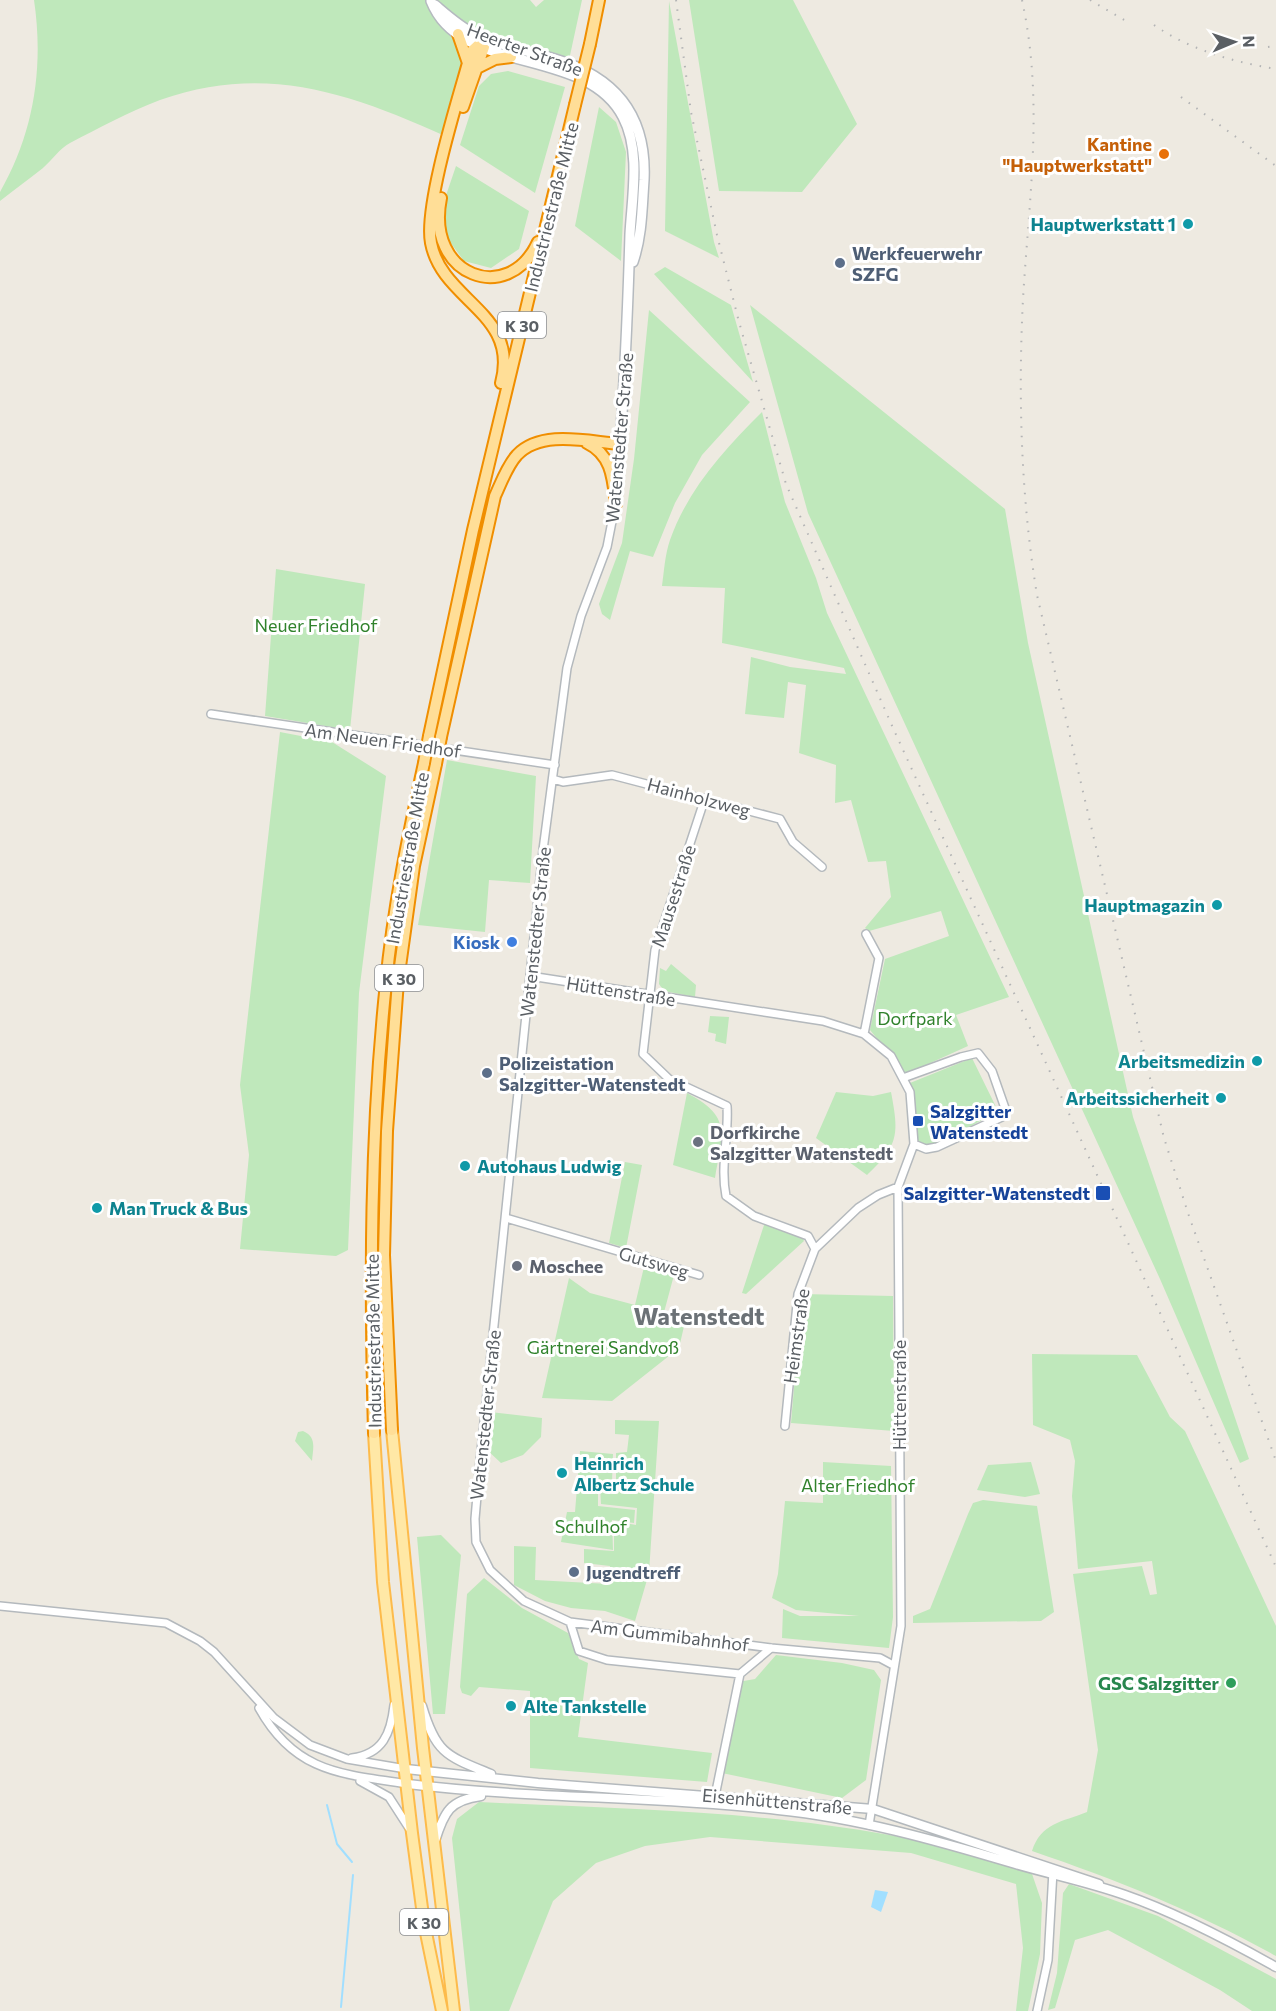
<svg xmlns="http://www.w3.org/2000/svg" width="1276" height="2011" viewBox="0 0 1276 2011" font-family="Commissioner,sans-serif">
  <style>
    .green { fill: #bfe8bb }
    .water { fill: #a1dfff }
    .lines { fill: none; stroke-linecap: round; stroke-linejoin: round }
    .stream { stroke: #a1dfff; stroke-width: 2 }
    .minor-casing { stroke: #b4b9bd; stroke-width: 10 }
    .tertiary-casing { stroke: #b4b9bd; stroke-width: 11 }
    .secondary-casing { stroke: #b5babf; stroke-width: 12 }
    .primary-casing { stroke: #fdbb4b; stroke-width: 14 }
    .trunk-casing { stroke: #f08e00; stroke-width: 14 }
    .minor { stroke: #fff; stroke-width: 7 }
    .tertiary { stroke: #fff; stroke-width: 8 }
    .secondary { stroke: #fff; stroke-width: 9 }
    .primary { stroke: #ffe8a6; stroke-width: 10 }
    .trunk { stroke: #ffde97; stroke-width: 10 }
    .rail { stroke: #b3b4b5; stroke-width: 2; stroke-dasharray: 1.5 8; stroke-linecap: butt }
    .trunk-bridge-casing { stroke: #f08e00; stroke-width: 14; stroke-linecap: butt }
    .trunk-bridge { stroke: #ffde97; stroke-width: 10 }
    .food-dot { fill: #e8710a; stroke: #fff; stroke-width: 2 }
    .culture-dot { fill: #0f9aa8; stroke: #fff; stroke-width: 2 }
    .service-dot { fill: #5c6f8a; stroke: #fff; stroke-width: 2 }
    .shop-dot { fill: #3f7fe0; stroke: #fff; stroke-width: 2 }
    .transit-dot { fill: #1a4fb4; stroke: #fff; stroke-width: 2 }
    .worship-dot { fill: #6b7280; stroke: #fff; stroke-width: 2 }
    .leisure-dot { fill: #2e9e5b; stroke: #fff; stroke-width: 2 }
    .labels { text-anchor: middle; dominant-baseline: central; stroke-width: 6; stroke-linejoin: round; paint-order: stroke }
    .shield { fill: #fff; stroke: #8c8f92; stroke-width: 1.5 }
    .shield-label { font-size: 16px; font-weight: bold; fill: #5a5f64 }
    .street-label { font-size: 18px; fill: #5a5f64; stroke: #fff }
    .food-label { font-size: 18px; font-weight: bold; fill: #c56008; stroke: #fff; text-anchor: end }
    .culture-label { font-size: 18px; font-weight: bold; fill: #0d838f; stroke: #fff; text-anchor: end }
    .service-label { font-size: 18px; font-weight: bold; fill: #4e5e75; stroke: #fff; text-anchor: start }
    .park-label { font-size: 18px; fill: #30822c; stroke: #fff }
    .shop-label { font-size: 18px; font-weight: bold; fill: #366cbe; stroke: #fff; text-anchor: end }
    .transit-label { font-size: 18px; font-weight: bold; fill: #164399; stroke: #fff; text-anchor: start }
    .worship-label { font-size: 18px; font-weight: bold; fill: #5b616d; stroke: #fff; text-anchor: start }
    .leisure-label { font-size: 18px; font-weight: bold; fill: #27864d; stroke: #fff; text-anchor: end }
    .district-label { font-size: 24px; font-weight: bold; fill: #6b7176; stroke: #fff }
  </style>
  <rect width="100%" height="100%" fill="#eeeae1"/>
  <path class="green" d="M 34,0 L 530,0 L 536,7 L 544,0 L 582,0 L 569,60 L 484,36 L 445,136 C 349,93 265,63 160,100 C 128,112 99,128 70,143 C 60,148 52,160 43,168 C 29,179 14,190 0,201 L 0,192 C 34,133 44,67 34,0 Z
    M 689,0 L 793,0 L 857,124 L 802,192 L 719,191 Z
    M 669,1 L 714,242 L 719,258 L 665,231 Z
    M 508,71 L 565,87 L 535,193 L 460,145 L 479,86 L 491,74 Z
    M 599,107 L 616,122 L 626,152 L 621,261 L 575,226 Z
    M 456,166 L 529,211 L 519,249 L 491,268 L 464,261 L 447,238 L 440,213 Z
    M 665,267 L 731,305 L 753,382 L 654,274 Z
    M 750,305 L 1005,509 L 1028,643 L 1133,1117 L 1249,1459 L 1240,1463 L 1160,1279 L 808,513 Z
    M 649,310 L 750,402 L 702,455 L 675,503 L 653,557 L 630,551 L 610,620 L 602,614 L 599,604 L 622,543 L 634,459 Z
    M 762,412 L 785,502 L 816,578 L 827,613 L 1009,997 L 956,1015 L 968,1046 L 906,1074 L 870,1030 L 885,959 L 949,936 L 941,911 L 869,931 L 865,928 L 891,897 L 886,861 L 868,862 L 851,800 L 835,803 L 836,765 L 799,753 L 806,685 L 788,682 L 784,718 L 745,714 L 751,657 L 790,667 L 846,674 L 844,668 L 722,643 L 725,588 L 662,586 C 664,572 665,554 670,540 C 688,489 724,450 762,412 Z
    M 276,569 L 365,584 L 350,730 L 265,716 Z
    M 280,732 L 332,742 L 386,776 L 359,993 L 348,1250 L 336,1256 L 240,1249 L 249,1155 L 240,1085 Z
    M 447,760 L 536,776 L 530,883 L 489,880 L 485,932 L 418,925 Z
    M 671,964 L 696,985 L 695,997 L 664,991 L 659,984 L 660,968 L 666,971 Z
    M 710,1016 L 729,1017 L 726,1044 L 715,1041 L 716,1034 L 708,1032 Z
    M 972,1058 L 998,1111 L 937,1145 L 927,1147 L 917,1143 L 910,1083 Z
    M 836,1092 L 873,1096 L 891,1092 C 899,1134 899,1145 867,1175 L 816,1138 Z
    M 687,1093 C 733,1117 722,1134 715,1178 L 673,1165 Z
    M 625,1162 L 642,1165 L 626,1248 L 609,1243 Z
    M 765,1222 L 801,1236 L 804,1241 L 746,1294 L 742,1293 Z
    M 644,1267 L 674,1275 L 663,1316 L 685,1322 L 679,1348 L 612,1401 L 542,1398 L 569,1278 L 590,1293 L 635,1305 Z
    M 802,1294 L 893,1296 L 894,1431 L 791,1423 Z
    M 1032,1354 L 1137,1355 L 1170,1417 L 1185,1431 L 1276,1626 L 1276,1956 C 1197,1912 1117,1880 1032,1851 C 1041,1823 1062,1822 1087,1812 L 1098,1750 L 1073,1574 L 1142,1566 L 1150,1595 L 1157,1594 L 1152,1561 L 1078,1569 L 1072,1496 L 1075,1461 L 1070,1440 L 1033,1425 Z
    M 490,1412 L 542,1418 L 541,1437 L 523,1455 L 501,1463 L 486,1449 Z
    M 615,1420 L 659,1421 L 649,1573 L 635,1621 L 605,1611 L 571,1608 L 545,1601 L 514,1585 L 514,1546 L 536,1547 L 535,1580 L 609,1584 L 610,1566 L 584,1563 L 584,1549 L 614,1551 L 614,1521 L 636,1525 L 637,1508 L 601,1504 L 600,1487 L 616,1483 L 616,1453 L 627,1452 L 629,1435 L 615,1434 Z
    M 303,1431 C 317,1437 313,1448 312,1461 L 295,1441 L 298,1432 Z
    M 580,1451 L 613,1454 L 612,1482 L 598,1485 L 598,1506 L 635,1510 L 634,1523 L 612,1520 L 613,1550 L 561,1542 L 567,1512 L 575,1512 Z
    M 823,1462 L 891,1466 L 893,1617 L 889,1648 L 782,1638 L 783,1609 L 800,1616 L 859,1616 L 796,1610 L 772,1598 L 778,1574 L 785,1501 L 823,1503 Z
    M 1031,1462 L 1040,1494 L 1025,1497 L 977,1490 L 988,1465 Z
    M 983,1500 L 1037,1506 L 1054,1612 L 1041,1621 L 913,1623 L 913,1616 L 930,1609 L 968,1514 L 973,1503 Z
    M 441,1535 L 461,1555 L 445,1714 L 433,1714 L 417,1537 Z
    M 484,1578 L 522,1608 L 568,1633 L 579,1659 L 588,1663 L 578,1737 L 712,1753 L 707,1782 L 530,1768 L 530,1691 L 479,1687 L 471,1696 L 462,1693 L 460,1687 L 467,1594 Z
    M 776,1655 L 842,1663 L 874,1670 L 881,1680 L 866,1780 L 842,1798 L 717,1772 L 738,1682 L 755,1679 Z
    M 479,1802 C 665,1811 852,1811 1031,1871 L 1042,1903 L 1040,1954 L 1028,2011 L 1016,2011 L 1023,1948 L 1016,1884 L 911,1853 L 710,1837 L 645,1846 L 596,1863 L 553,1901 L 509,2011 L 470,2011 L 452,1838 L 457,1819 Z
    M 1069,1884 L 1158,1916 L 1276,1979 L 1276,2011 L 1252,2011 L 1220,1990 L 1108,1930 L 1075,1940 L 1055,2008 L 1048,2010 L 1057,1973 L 1063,1893 Z"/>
  <path class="water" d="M 875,1890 L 888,1892 L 881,1912 L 871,1907 Z"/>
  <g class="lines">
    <path class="stream" d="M 327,1805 L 337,1844 L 352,1862
      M 341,2007 L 353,1875"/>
    <g class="minor-casing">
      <path id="minor" d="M 617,487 L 620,444
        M 616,501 L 607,547 L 581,616 L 567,668 L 543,850 L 480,1461 L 475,1519 L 476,1542 L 490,1570 L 524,1601 L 570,1622 L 771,1648 L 880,1658 L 893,1665
        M 211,714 L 555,765
        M 553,779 L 563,782 L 612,775 L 780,819 L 793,842 L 822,867
        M 705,798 L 655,950 L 643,1054 L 669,1079 L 727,1106 C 729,1136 720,1166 726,1196 L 754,1216 L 808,1236 L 815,1249
        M 530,976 L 823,1021 L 864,1034 L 891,1056 L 910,1092 L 914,1144 L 898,1187 L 901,1626 L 869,1825
        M 864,1034 L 879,958 L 866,934
        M 903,1078 L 961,1057 L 978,1053 L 992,1071 L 1006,1111 L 1002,1117 L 937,1147 L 926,1149 L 914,1144
        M 506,1218 L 699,1275
        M 785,1426 L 798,1294 L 815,1249 L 858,1208 L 878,1195 L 898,1187
        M 0,1606 L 166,1623 L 200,1641 L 214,1652 L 274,1718 L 310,1745 L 347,1759 L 406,1769
        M 570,1622 L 579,1651 L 607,1660 L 740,1674
        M 259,1708 C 295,1773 342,1774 408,1784
        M 352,1758 C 383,1754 391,1733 394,1705
        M 360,1781 L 389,1797 L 409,1828
        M 714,1801 L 740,1674 L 771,1648
        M 1037,2011 L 1048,1960 L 1053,1871"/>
    </g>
    <g class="tertiary-casing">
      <path id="tertiary" d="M 422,1706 C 436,1754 447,1756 491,1774
        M 406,1769 L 538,1783 L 873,1809 L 1099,1884
        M 408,1784 C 531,1799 655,1796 778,1810 C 857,1818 935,1840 1012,1863 C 1049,1874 1089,1882 1125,1895 C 1177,1913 1228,1940 1276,1967
        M 435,1841 C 444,1812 450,1800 481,1796"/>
    </g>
    <g class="secondary-casing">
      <path id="secondary" d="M 431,1 C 461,77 586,45 623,117 C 641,151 632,197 630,234 C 628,304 625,374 620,444
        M 435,5 C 448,16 460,27 476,35 C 501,46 529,51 555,59 C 616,77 647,116 644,180 C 642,208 642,236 633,262"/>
    </g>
    <g class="primary-casing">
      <path id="primary" d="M 392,1430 L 423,1748 L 454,2011
        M 374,1433 L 383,1582 L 412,1833 L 424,1923 L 442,2011"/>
    </g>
    <g class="trunk-casing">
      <path id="trunk" d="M 458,34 L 468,63
        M 485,39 L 472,51 L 468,63 C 457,102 424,207 431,243 C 442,301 520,313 501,383
        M 590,44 L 599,0
        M 477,68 L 495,59 L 511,57
        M 463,107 L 484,47 L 485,39
        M 441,198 C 425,277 509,306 538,242
        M 587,443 C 612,455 613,479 616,504
        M 429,736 L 473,530 L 575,105
        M 441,737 L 495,496 C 501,483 507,466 517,455 C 542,429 589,442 620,444
        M 392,1430 L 384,1255 L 387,1131 L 398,981 L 414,866 L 436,764
        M 374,1433 C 370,1283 370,1133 386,983 C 393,909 408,836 424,763"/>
    </g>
    <use href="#minor" class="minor"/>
    <use href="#tertiary" class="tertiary"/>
    <use href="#secondary" class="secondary"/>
    <use href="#primary" class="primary"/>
    <use href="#trunk" class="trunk"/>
    <path class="rail" d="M 676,0 L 691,112 L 717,235 L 739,322 L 786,484 L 893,728 L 1276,1567
      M 1022,0 C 1044,101 1029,198 1023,299 C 1018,397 1021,498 1037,595 L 1164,1138 L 1189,1216 L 1276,1461
      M 1090,0 L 1131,24
      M 1154,25 C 1190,50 1234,62 1276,69
      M 1268,47 L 1276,46
      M 1181,97 L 1276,166"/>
    <g class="trunk-bridge-casing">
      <path id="trunk-bridge" d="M 575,105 L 590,44
        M 424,763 L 429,736
        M 436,764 L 441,737"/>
    </g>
    <use href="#trunk-bridge" class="trunk-bridge"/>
  </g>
  <circle class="food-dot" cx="1164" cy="154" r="6"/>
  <g class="culture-dot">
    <circle cx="1188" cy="224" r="6"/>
    <circle cx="1217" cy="905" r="6"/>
    <circle cx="1257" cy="1061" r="6"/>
    <circle cx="1221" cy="1098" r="6"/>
    <circle cx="465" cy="1166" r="6"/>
    <circle cx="97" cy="1208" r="6"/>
    <circle cx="562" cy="1473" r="6"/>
    <circle cx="511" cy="1706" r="6"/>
  </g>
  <g class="service-dot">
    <circle cx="840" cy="263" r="6"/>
    <circle cx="487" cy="1073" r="6"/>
    <circle cx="574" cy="1572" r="6"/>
  </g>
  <circle class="shop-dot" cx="512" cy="942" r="6"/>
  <g class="transit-dot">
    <rect x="912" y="1115" width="12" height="12" rx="3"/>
    <rect x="1095" y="1185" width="16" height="16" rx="3"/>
  </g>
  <g class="worship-dot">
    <circle cx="698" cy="1142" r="6"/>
    <circle cx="517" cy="1266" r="6"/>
  </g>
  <circle class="leisure-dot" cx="1231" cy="1683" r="6"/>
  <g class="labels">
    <g class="shield">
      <rect x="498" y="312" width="48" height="26" rx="4.5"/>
      <rect x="375" y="965" width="48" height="26" rx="4.5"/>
      <rect x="400" y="1909" width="48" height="26" rx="4.5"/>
    </g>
    <g class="shield-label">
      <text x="522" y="325">K 30</text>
      <text x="399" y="978">K 30</text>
      <text x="424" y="1922">K 30</text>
    </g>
    <g class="street-label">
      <text transform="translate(525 49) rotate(20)">Heerter Straße</text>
      <text transform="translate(551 207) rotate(-76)">Industriestraße Mitte</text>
      <text transform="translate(619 438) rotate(-85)">Watenstedter Straße</text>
      <text transform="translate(383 740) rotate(8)">Am Neuen Friedhof</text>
      <text transform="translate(699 797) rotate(15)">Hainholzweg</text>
      <text transform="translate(407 858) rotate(-80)">Industriestraße Mitte</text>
      <text transform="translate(673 896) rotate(-72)">Mausestraße</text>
      <text transform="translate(535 932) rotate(-84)">Watenstedter Straße</text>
      <text transform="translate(621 991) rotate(9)">Hüttenstraße</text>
      <text transform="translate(654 1262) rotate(16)">Gutsweg</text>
      <text transform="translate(796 1336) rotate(-82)">Heimstraße</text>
      <text transform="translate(373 1341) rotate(-91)">Industriestraße Mitte</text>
      <text transform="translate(899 1395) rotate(-90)">Hüttenstraße</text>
      <text transform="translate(485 1415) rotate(-84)">Watenstedter Straße</text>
      <text transform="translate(670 1635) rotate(7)">Am Gummibahnhof</text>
      <text transform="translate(777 1801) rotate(5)">Eisenhüttenstraße</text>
    </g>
    <g class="food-label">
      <text x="1152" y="144">Kantine<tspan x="1152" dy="21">"Hauptwerkstatt"</tspan></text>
    </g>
    <g class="culture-label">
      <text x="1176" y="224">Hauptwerkstatt 1</text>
      <text x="1205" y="905">Hauptmagazin</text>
      <text x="1245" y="1061">Arbeitsmedizin</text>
      <text x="1209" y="1098">Arbeitssicherheit</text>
      <text x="477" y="1166" text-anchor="start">Autohaus Ludwig</text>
      <text x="109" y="1208" text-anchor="start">Man Truck &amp; Bus</text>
      <text x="574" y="1463" text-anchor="start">Heinrich<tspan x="574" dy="21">Albertz Schule</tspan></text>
      <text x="523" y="1706" text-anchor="start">Alte Tankstelle</text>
    </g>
    <g class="service-label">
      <text x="852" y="253">Werkfeuerwehr<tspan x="852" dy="21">SZFG</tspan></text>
      <text x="499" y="1063">Polizeistation<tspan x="499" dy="21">Salzgitter-Watenstedt</tspan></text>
      <text x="586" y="1572">Jugendtreff</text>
    </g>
    <g class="park-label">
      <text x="316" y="625">Neuer Friedhof</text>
      <text x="915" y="1018">Dorfpark</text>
      <text x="603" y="1347">Gärtnerei Sandvoß</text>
      <text x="858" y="1485">Alter Friedhof</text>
      <text x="591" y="1526">Schulhof</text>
    </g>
    <g class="shop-label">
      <text x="500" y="942">Kiosk</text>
    </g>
    <g class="transit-label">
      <text x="930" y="1111">Salzgitter<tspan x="930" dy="21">Watenstedt</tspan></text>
      <text x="1090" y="1193" text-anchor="end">Salzgitter-Watenstedt</text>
    </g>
    <g class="worship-label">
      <text x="710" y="1132">Dorfkirche<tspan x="710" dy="21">Salzgitter Watenstedt</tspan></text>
      <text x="529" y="1266">Moschee</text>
    </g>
    <g class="leisure-label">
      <text x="1219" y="1683">GSC Salzgitter</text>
    </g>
    <g class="district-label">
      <text x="699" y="1315">Watenstedt</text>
    </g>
  </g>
  <g transform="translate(1234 42) rotate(88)" stroke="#ffffff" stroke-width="4.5" paint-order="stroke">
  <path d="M0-4.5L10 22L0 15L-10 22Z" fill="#5a5f64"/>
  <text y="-9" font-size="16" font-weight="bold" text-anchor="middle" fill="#5a5f64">N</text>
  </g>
</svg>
